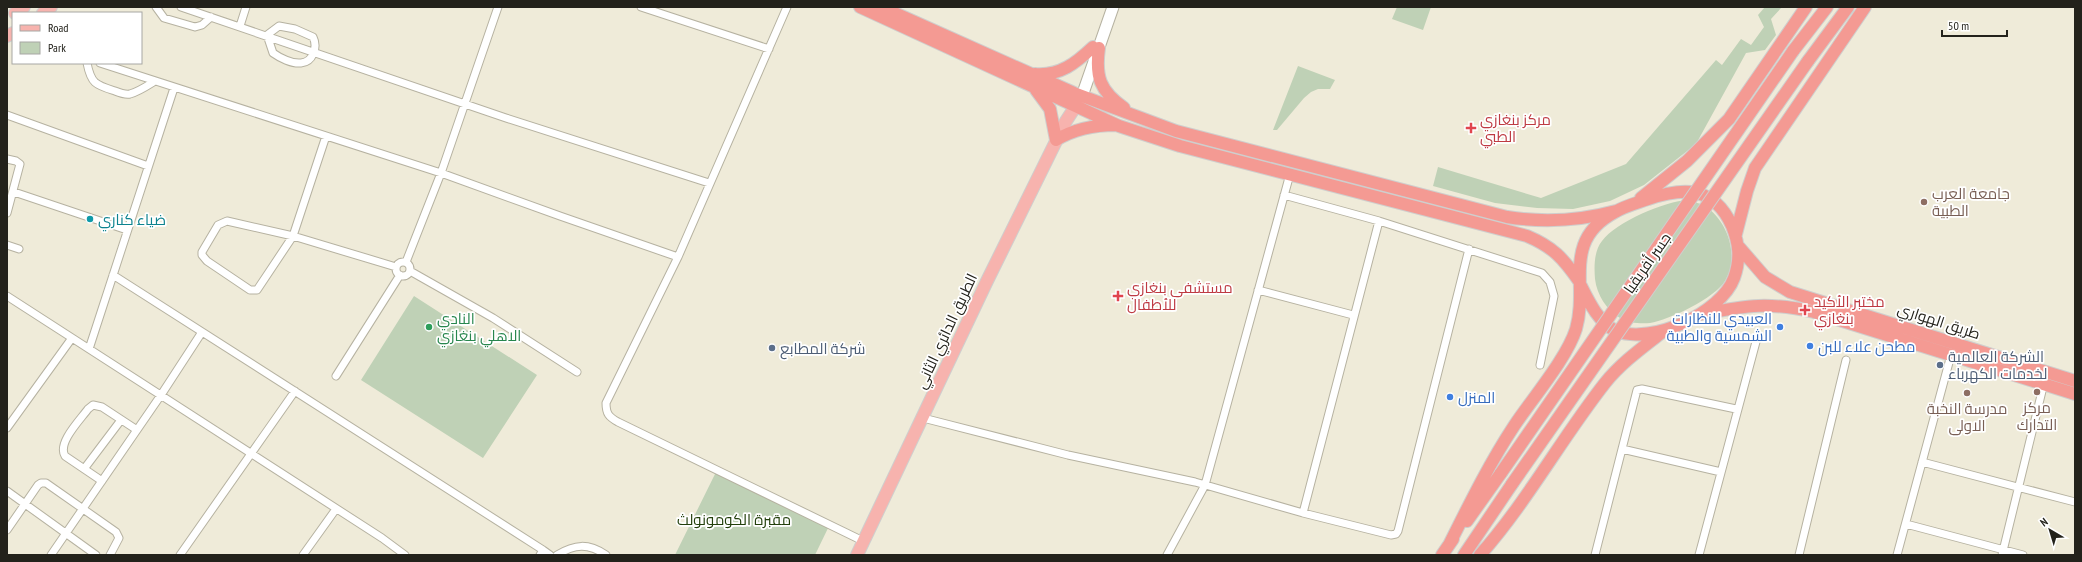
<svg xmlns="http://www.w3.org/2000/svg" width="2082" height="562" viewBox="0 0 2082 562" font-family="'PT Sans Narrow',Cairo,sans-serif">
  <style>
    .green { fill: #bfd1b6 }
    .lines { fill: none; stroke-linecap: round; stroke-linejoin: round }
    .minor-casing { stroke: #b6b2a1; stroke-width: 9 }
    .secondary-casing { stroke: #b6b2a1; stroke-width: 13 }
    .primary-casing { stroke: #cfcecd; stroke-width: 14 }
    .trunk-casing { stroke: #cfcecd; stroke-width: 14 }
    .minor { stroke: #fff; stroke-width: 7 }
    .secondary { stroke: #fff; stroke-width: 11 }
    .primary { stroke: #f7b3ae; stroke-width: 12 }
    .trunk { stroke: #f49a93; stroke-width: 12 }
    .trunk-bridge-casing { stroke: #cfcecd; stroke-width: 14; stroke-linecap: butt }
    .trunk-bridge { stroke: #f49a93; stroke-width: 12 }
    .health-dot { fill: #e0444e; stroke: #fff; stroke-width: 1.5 }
    .education-dot { fill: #8d6e63; stroke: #fff; stroke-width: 1.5 }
    .culture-dot { fill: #0f9aa8; stroke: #fff; stroke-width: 1.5 }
    .leisure-dot { fill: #2e9e5b; stroke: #fff; stroke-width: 1.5 }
    .shop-dot { fill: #3f7fe0; stroke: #fff; stroke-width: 1.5 }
    .service-dot { fill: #5c6f8a; stroke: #fff; stroke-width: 1.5 }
    .labels { text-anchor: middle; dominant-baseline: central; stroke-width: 3.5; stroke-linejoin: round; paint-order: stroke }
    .health-label { font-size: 15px; fill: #be3a42; stroke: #fff; text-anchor: start }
    .education-label { font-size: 15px; fill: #785e54; stroke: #fff }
    .culture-label { font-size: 15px; fill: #0d838f; stroke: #fff; text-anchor: start }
    .street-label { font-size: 15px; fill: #23221b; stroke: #fff }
    .leisure-label { font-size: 15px; fill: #27864d; stroke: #fff; text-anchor: start }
    .shop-label { font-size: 15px; fill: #366cbe; stroke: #fff; text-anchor: start }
    .service-label { font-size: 15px; fill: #4e5e75; stroke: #fff; text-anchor: start }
    .park-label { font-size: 15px; fill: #223f0b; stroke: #fff }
  </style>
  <rect width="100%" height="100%" fill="#efebd9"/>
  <path class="green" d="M 1397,7 L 1431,7 L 1423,30 L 1392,19 Z
    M 1765,7 L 1782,7 L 1771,19 L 1776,35 L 1765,50 L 1746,53 L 1696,144 L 1644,185 L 1610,201 L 1573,209 L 1537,208 L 1495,203 L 1433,186 L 1438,167 L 1541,198 L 1626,164 L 1716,60 L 1722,65 L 1741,39 L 1751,45 L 1764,27 L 1758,15 Z
    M 1298,66 L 1335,80 L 1330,89 L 1318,89 L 1311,92 L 1304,98 L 1277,130 L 1273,130 Z
    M 1688,200 C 1693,202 1700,203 1705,206 C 1728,221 1740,257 1725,281 C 1715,298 1669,320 1650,323 C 1641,324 1628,323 1620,318 C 1606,309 1597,295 1595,279 C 1594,266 1594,251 1602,241 C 1616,222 1665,201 1688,200 Z
    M 414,296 L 537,375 L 483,458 L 361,380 Z
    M 717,470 L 830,524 L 815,555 L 675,555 Z"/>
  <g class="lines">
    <g class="minor-casing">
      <path id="minor" d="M 156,7 L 164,18 L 195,27 L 202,25 L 211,17
        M 181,7 L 506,118 L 709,183
        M 641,7 L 769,49
        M 787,7 L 678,257 L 606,403 C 606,414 609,417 618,422 L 863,541
        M 240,26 L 246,7
        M 279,26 L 295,29 L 313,37 C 318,47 313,62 301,63 C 292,64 280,58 273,53 L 267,35 Z
        M 87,63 C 91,84 96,85 115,91 C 120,93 125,95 130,94 C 138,92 147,86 155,81
        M 100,63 L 441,173 L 560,216 L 678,257
        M 7,115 L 148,166
        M 326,136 L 293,236 L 257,290 L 250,290 L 207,261 L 202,255 L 202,252 L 218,225 L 227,221 L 293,236 L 396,267
        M 7,159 L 16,161 L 20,164 L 7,213
        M 14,192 L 127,230
        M 1284,195 L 1379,221 L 1542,273 L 1550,282 L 1554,296 L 1540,365
        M 7,245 L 19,249
        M396 269a7 7 0 1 1 14 0a7 7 0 1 1-14 0Z
        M 406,262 L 441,173 L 498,7
        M 410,271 L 493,318 L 577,372
        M 113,275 L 543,550
        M 1258,290 L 1353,315
        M 7,296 L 382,538 L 405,555
        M 89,349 L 174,88
        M 336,376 L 400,275
        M 923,418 L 1068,455 L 1195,482 L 1303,513 L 1391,535 L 1396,534 L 1398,531 L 1469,249
        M 7,428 L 72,338
        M 1622,449 L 1721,472
        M 1922,462 L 2075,502
        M 84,469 L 121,420
        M 102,481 L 65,456 C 57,443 80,420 88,409 L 93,405 L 102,407 L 137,430
        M 7,491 L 96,555
        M 1303,513 L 1379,221
        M 1906,524 L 2023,555
        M 7,530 L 38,485 L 41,483 L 46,483 L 116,532 L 119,538 L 110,555
        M 51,555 L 161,395 L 202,332
        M 180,555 L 295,391
        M 303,555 L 336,509
        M 540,555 L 543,550 L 550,555
        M 557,555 C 575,544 588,543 606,555
        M 1167,555 L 1205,485 L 1290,174
        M 1595,555 L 1637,390 L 1642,389 L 1736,409
        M 1699,555 L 1757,338
        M 1799,555 L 1846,360
        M 1897,555 L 1951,355
        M 2002,555 L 2044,383"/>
    </g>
    <g class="secondary-casing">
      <path id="secondary" d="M 1082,96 L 1113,7"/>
    </g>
    <g class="primary-casing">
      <path id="primary" d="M 15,13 L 24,7
        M 43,13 L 51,7
        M 7,36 L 13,33
        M 857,555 L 987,281 L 1066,121 L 1081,98"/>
    </g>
    <g class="trunk-casing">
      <path id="trunk" d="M 860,7 L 1119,126 L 1180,146 L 1527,236 C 1553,247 1563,258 1579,281
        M 881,7 L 1074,93 L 1176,131 L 1507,217 C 1545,223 1579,221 1616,211
        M 1099,48 C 1095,77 1100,91 1124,108
        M 1793,51 L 1827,7
        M 1808,61 L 1848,7
        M 1035,74 C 1060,76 1076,63 1093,47
        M 1036,90 L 1050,109 L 1056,140 C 1074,129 1094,125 1116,125
        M 1641,198 L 1687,161 L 1729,119 L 1806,7
        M 1736,234 L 1747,191 L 1755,168 L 1865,7
        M 1739,247 L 1765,277 L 1790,292 L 2075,381
        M 1704,314 C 1747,305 1770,302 1814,312 L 2075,394
        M 1467,521 L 1501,473
        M 1449,545 C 1469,505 1489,464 1514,426 C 1532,399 1567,358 1576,329 C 1589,284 1561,241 1615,212 C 1625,206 1637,203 1648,199 C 1684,187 1714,186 1732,226 C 1739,243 1741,259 1734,278 C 1721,313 1652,345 1616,331 C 1599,323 1589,302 1581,286
        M 1442,555 L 1453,539
        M 1464,555 L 1512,484
        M 1480,555 C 1527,502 1561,439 1605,383 C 1621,363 1642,348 1661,333"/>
    </g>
    <use href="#minor" class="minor"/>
    <use href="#secondary" class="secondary"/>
    <use href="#primary" class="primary"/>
    <use href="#trunk" class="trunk"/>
    <g class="trunk-bridge-casing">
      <path id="trunk-bridge" d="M 1501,473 L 1793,51
        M 1512,484 L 1808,61"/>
    </g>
    <use href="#trunk-bridge" class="trunk-bridge"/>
  </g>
  <g class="health-dot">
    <path d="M1469 122h4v4h4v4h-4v4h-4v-4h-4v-4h4z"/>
    <path d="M1116 290h4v4h4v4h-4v4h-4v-4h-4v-4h4z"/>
    <path d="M1803 304h4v4h4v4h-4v4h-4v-4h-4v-4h4z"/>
  </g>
  <g class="education-dot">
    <circle cx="1924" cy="202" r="4"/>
    <circle cx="2037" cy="392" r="4"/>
    <circle cx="1967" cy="393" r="4"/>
  </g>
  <circle class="culture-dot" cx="90" cy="219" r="4"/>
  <circle class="leisure-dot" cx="429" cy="327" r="4"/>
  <g class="shop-dot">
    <circle cx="1780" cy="327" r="4"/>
    <circle cx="1810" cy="346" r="4"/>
    <circle cx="1450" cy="397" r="4"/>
  </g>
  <g class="service-dot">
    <circle cx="772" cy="348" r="4"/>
    <circle cx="1940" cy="365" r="4"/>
  </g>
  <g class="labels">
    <g class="health-label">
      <text x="1480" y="119">مركز بنغازي<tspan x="1480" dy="17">الطبي</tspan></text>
      <text x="1127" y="287">مستشفى بنغازي<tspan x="1127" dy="17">للأطفال</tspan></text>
      <text x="1814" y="301">مختبر الأكيد<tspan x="1814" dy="17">بنغازي</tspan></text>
    </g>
    <g class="education-label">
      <text x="1932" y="193" text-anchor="start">جامعة العرب<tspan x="1932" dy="17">الطبية</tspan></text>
      <text x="2037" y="407">مركز<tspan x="2037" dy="17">التدارك</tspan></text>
      <text x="1967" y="408">مدرسة النخبة<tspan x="1967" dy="17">الاولى</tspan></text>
    </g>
    <g class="culture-label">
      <text x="98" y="219">ضياء كناري</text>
    </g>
    <g class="street-label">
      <text transform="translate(1647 263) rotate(-55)">جسر أفريقيا</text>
      <text transform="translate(1939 321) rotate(18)">طريق الهواري</text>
      <text transform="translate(946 331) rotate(-65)">الطريق الدائري الثاني</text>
    </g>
    <g class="leisure-label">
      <text x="437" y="318">النادي<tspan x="437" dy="17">الاهلي بنغازي</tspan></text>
    </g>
    <g class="shop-label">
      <text x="1772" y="318" text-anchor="end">العبيدي للنظارات<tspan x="1772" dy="17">الشمسية والطبية</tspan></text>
      <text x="1818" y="346">مطحن علاء للبن</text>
      <text x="1458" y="397">المنزل</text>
    </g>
    <g class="service-label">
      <text x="780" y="348">شركة المطابع</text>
      <text x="1948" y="356">الشركة العالمية<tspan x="1948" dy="17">لخدمات الكهرباء</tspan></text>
    </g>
    <g class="park-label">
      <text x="734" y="519">مقبرة الكومونولث</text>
    </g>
  </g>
  <rect width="2082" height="562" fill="none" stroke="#23221b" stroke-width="16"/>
  <rect x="12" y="12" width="130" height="52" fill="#ffffff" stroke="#a7a7a4"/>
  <rect x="20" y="25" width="20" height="6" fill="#f7b3ae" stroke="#a7a7a4"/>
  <text x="48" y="32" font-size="12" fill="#23221b">Road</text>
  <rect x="20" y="42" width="20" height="12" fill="#bfd1b6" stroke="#a7a7a4"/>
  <text x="48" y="52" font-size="12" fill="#23221b">Park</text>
  <g transform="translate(2050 530) rotate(322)" stroke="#ffffff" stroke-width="3" paint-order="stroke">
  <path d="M0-3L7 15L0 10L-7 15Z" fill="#23221b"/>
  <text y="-6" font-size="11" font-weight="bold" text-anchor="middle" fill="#23221b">N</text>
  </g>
  <path d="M1942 30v6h65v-6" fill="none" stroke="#23221b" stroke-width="2"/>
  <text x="1948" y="30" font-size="12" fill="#23221b" stroke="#ffffff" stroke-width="3" paint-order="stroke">50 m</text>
</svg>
